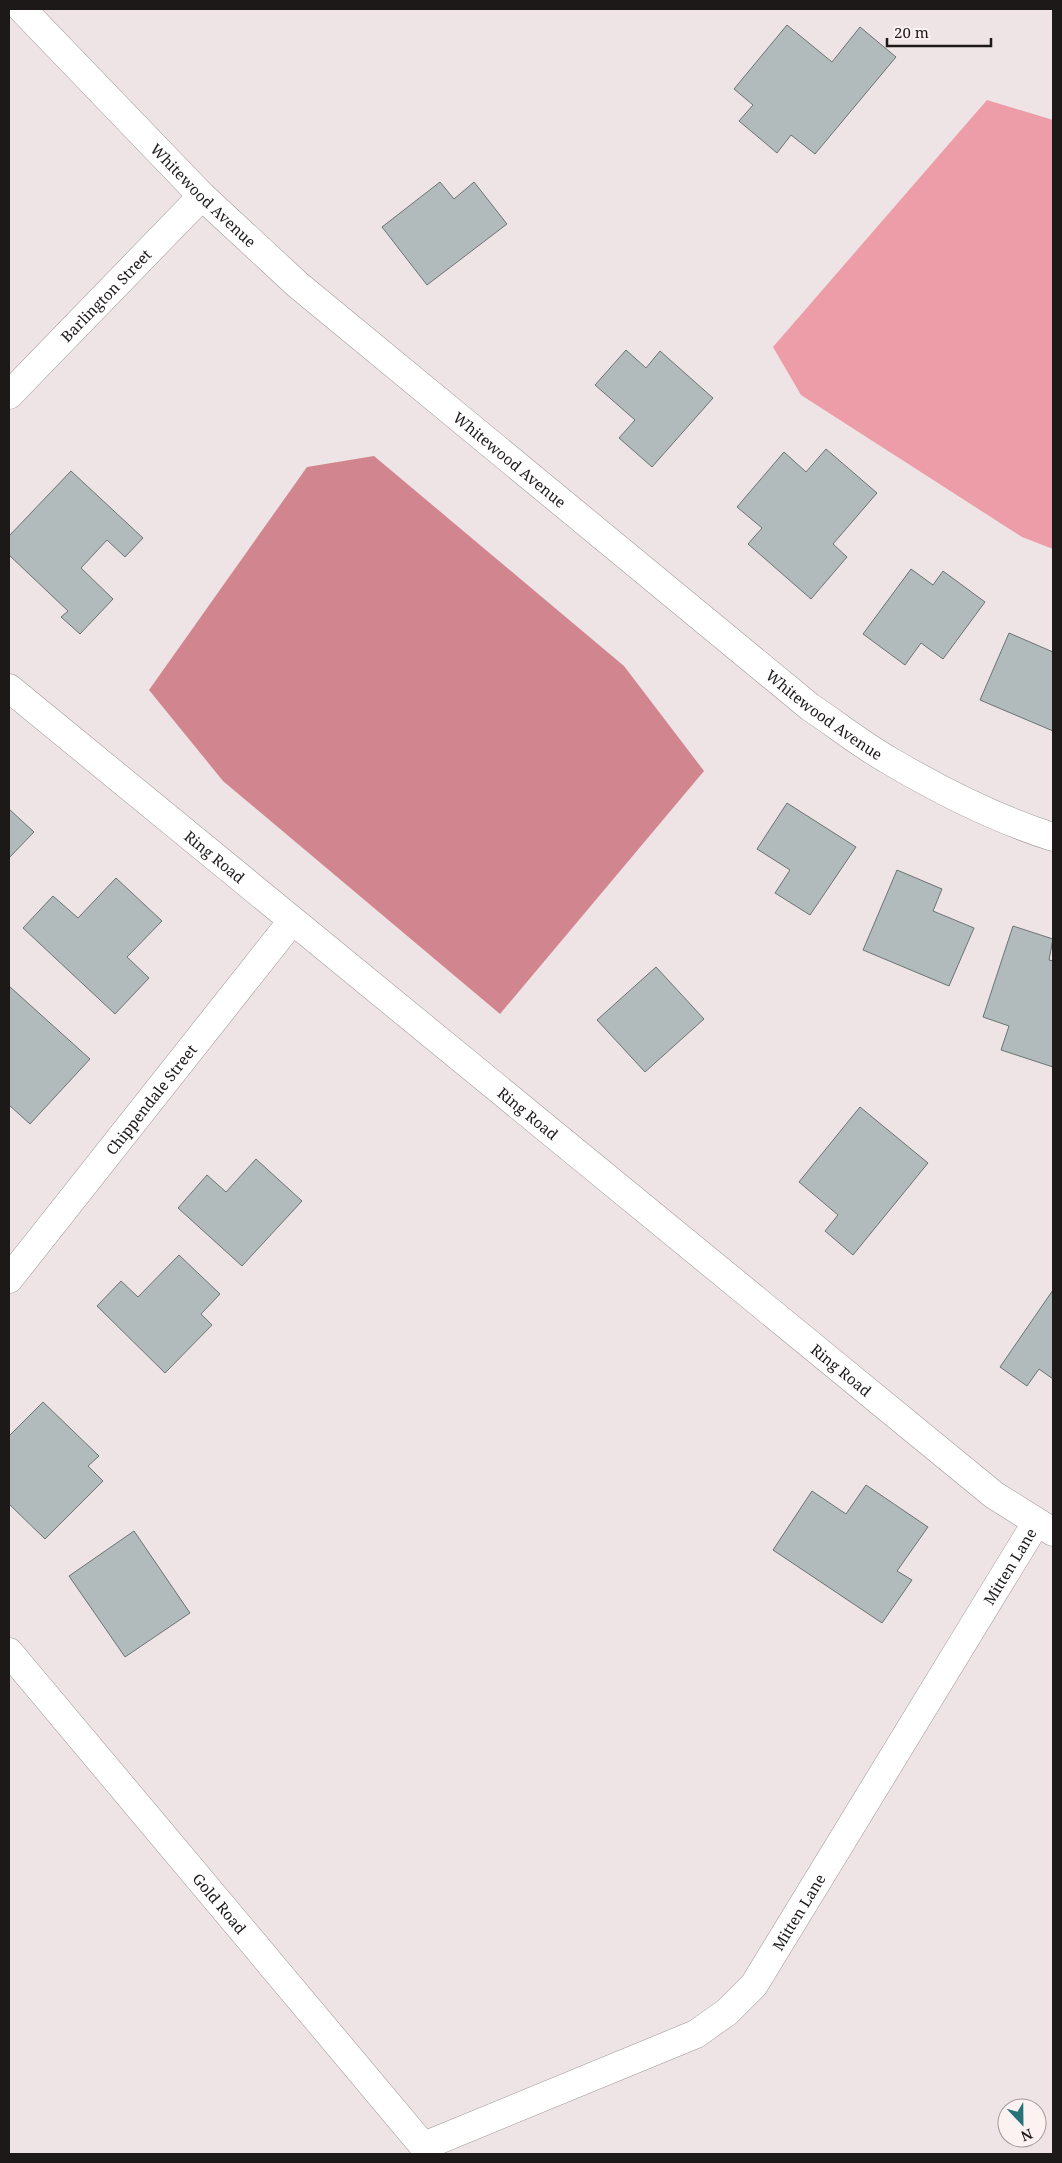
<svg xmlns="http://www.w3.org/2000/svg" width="1062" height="2163" viewBox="0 0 1062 2163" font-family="'Noto Serif',serif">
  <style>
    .forest { fill: #ec9da7 }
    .water { fill: #d1858e }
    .building { fill: #b1bbbc; stroke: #6b7374 }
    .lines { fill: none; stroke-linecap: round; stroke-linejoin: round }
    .minor-casing { stroke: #9e9596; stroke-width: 29 }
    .minor { stroke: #fff; stroke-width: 28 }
    .labels { text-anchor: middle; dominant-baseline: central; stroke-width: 4; stroke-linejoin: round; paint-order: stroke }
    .street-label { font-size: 15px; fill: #1d1919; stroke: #fcf2f2 }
  </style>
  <rect width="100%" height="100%" fill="#eee4e5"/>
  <path class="forest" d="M 987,100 L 1053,120 L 1053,549 L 1022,537 L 801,395 L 773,347 Z"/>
  <path class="water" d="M 374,456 L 624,666 L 704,771 L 500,1014 L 223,781 L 149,690 L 307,467 Z"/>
  <path class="building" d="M 787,25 L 832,62 L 860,27 L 896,57 L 815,154 L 791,135 L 777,153 L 739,121 L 753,105 L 734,89 Z
    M 440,182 L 454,199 L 474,182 L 507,224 L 427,285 L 382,227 Z
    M 626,350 L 646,368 L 660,351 L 713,398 L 652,467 L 619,438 L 635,420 L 595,385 Z
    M 826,449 L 877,493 L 833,544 L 847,557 L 811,599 L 748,544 L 762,528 L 737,507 L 784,452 L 806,472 Z
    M 71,471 L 143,538 L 125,557 L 107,540 L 81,568 L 113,599 L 80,634 L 61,617 L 68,611 L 9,555 L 9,536 Z
    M 911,569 L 933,585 L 943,571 L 985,602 L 943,659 L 921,643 L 905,665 L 863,634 Z
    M 1009,633 L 1053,652 L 1053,731 L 980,700 Z
    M 787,803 L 856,847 L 810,915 L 775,893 L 790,870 L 757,849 Z
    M 9,809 L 34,832 L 9,858 Z
    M 897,870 L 942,889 L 933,911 L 974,928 L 949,986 L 863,950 Z
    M 116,878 L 162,921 L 127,957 L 149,978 L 115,1014 L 23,928 L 53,896 L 78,918 Z
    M 1013,926 L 1053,939 L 1049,960 L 1053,961 L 1053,1067 L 1001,1050 L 1009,1026 L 983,1017 Z
    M 656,967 L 704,1019 L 645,1072 L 597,1020 Z
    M 9,986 L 90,1059 L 30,1124 L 9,1105 Z
    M 860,1107 L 928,1163 L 853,1255 L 825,1231 L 838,1215 L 799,1182 Z
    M 256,1159 L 302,1201 L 242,1266 L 178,1208 L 207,1175 L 226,1192 Z
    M 179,1255 L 220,1294 L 201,1314 L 212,1325 L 165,1373 L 97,1306 L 121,1281 L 138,1297 Z
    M 1053,1290 L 1053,1379 L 1039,1369 L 1027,1386 L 1000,1367 Z
    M 43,1402 L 99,1456 L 88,1466 L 103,1481 L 45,1539 L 9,1504 L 9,1436 Z
    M 866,1485 L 928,1527 L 897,1571 L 912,1580 L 882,1623 L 773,1550 L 812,1491 L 846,1514 Z
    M 134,1531 L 190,1613 L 125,1657 L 69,1576 Z"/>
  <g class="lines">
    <g class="minor-casing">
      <g id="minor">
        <path id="s1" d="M 22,9 L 202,196 L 298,285 L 810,707 C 837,725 862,745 890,761 C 941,791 996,819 1053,837"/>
        <path id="s2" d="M 9,395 L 202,196"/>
        <path id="s3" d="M 9,688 L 994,1495 L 1053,1532"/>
        <path id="s4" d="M 9,1279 L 292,921"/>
        <path id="s5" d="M 9,1652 L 430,2154"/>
        <path id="s6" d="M 424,2146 L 696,2034 L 727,2012 L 754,1985 L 1036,1523"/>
      </g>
    </g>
    <use href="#minor" class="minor"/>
  </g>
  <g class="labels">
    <g class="street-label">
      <text stroke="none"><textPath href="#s1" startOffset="260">Whitewood Avenue</textPath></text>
      <text stroke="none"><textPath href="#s2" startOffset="139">Barlington Street</textPath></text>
      <text stroke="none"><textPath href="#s1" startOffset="665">Whitewood Avenue</textPath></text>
      <text stroke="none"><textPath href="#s1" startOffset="1070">Whitewood Avenue</textPath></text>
      <text stroke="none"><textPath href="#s3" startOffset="266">Ring Road</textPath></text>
      <text stroke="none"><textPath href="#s4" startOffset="229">Chippendale Street</textPath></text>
      <text stroke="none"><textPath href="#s3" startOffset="671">Ring Road</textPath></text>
      <text stroke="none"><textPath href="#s3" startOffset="1076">Ring Road</textPath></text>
      <text stroke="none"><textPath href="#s6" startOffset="861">Mitten Lane</textPath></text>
      <text stroke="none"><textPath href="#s5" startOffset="328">Gold Road</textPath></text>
      <text stroke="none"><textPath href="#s6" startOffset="456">Mitten Lane</textPath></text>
    </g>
  </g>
  <rect width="1062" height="2163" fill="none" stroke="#1d1919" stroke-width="20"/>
  <g transform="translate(1022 2123) rotate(158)"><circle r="24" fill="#fcf2f2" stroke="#a39b9b"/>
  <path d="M0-4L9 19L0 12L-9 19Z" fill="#277179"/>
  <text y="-8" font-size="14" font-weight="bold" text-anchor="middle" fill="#1d1919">N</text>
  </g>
  <path d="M887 38v8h104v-8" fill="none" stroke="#1d1919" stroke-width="2.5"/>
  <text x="894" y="38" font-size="15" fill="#1d1919" stroke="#fcf2f2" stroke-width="4" paint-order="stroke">20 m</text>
</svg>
